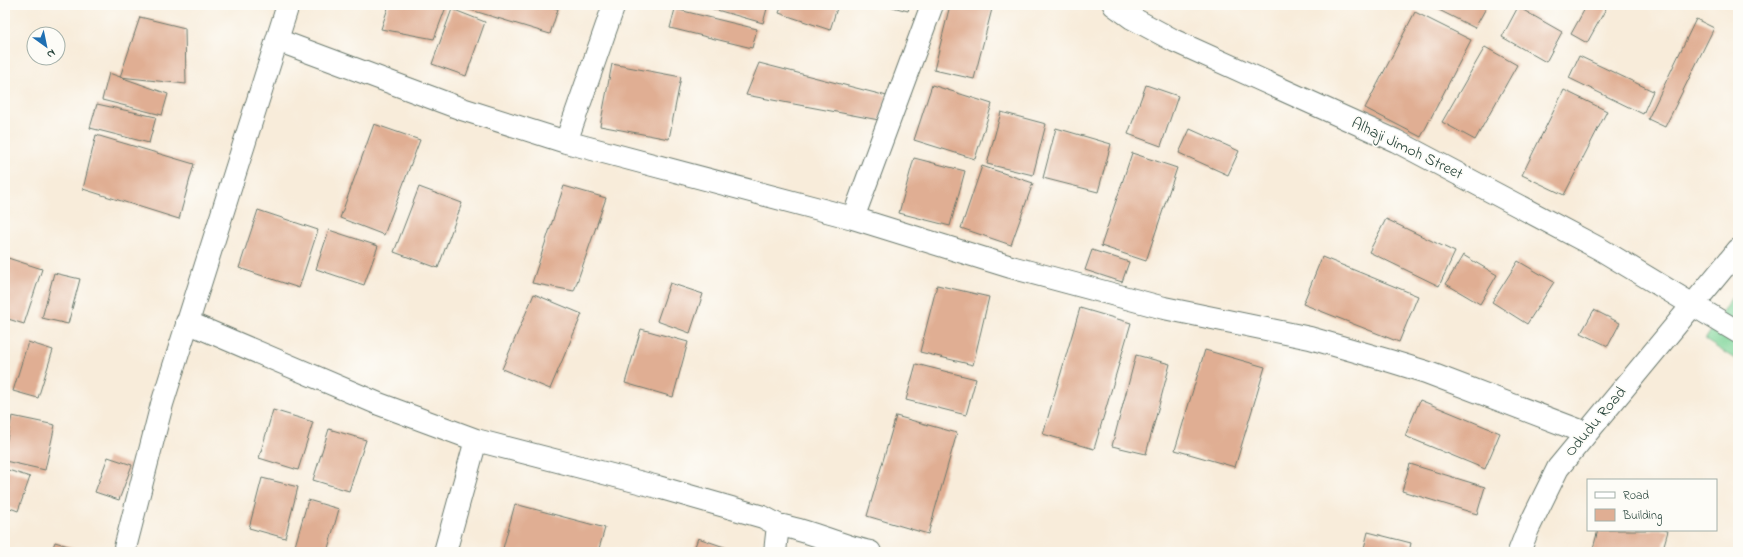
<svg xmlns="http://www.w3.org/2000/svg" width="1743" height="557" viewBox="0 0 1743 557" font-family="'Indie Flower',sans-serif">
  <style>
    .green { fill: #7dd498; stroke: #4e8866 }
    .building { fill: #e0ae93 }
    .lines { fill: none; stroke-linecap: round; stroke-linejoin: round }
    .minor-casing { stroke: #6b7a6e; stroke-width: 24 }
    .minor { stroke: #fff; stroke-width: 22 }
    .labels { text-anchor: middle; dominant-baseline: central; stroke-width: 3.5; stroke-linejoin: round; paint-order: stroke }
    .street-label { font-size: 16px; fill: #1f3d34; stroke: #fdfcf7 }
  </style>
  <rect width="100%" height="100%" fill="#fdfcf7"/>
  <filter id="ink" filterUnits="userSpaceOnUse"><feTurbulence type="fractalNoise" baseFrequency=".025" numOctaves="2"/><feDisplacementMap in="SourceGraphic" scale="8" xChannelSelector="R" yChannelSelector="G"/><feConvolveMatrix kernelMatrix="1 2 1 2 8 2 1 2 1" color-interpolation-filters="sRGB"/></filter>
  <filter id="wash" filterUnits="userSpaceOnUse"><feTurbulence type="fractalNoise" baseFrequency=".012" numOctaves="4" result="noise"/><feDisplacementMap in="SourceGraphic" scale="16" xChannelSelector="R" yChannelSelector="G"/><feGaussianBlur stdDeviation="0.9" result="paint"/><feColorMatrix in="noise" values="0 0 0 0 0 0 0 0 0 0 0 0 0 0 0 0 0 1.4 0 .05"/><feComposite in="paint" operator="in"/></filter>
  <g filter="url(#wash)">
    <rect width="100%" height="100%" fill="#f8ecda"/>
    <path class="green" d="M 1738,287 L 1738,361 L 1705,340 Z"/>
    <g id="blocks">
      <path class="building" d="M 389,5 L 436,5 L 446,7 L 434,39 L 381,29 Z
        M 461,5 L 545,5 L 558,9 L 550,34 L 461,7 Z
        M 699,5 L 768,5 L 763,23 Z
        M 782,5 L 838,5 L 830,30 L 779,13 Z
        M 885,5 L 910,5 L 908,11 Z
        M 950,5 L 993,5 L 974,79 L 934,70 Z
        M 1429,5 L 1481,5 L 1486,8 L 1475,28 Z
        M 1587,5 L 1608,5 L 1587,43 L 1571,34 Z
        M 1518,7 L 1562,32 L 1546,62 L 1502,37 Z
        M 452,9 L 485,22 L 466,76 L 432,64 Z
        M 675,9 L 757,29 L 752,48 L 670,28 Z
        M 1415,12 L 1471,40 L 1421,137 L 1365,108 Z
        M 140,17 L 185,28 L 186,84 L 120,77 Z
        M 1696,19 L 1714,28 L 1665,127 L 1648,119 Z
        M 1485,47 L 1517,65 L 1475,140 L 1442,122 Z
        M 1579,56 L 1653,91 L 1643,114 L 1569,78 Z
        M 759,63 L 887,96 L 879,120 L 746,95 Z
        M 612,64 L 681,77 L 669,139 L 600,126 Z
        M 109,73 L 168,94 L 162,115 L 102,100 Z
        M 932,85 L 992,104 L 975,159 L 914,140 Z
        M 1146,85 L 1178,96 L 1161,146 L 1128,134 Z
        M 1564,90 L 1607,111 L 1564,195 L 1522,175 Z
        M 97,104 L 156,117 L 149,143 L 90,128 Z
        M 1001,112 L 1046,124 L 1033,175 L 987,164 Z
        M 374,124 L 420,140 L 384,235 L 340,218 Z
        M 1056,128 L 1111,144 L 1098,192 L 1043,178 Z
        M 1190,129 L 1239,151 L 1228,175 L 1179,153 Z
        M 96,135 L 194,164 L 179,219 L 83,189 Z
        M 1132,153 L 1177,168 L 1146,261 L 1101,246 Z
        M 914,158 L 965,171 L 950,226 L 899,213 Z
        M 982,166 L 1033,183 L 1011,245 L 961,228 Z
        M 564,186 L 606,198 L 574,291 L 532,283 Z
        M 419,187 L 462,203 L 438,268 L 394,252 Z
        M 258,210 L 318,230 L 299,288 L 239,268 Z
        M 1386,219 L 1455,252 L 1439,286 L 1369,252 Z
        M 329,230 L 378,246 L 364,285 L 316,269 Z
        M 1092,250 L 1129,262 L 1122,282 L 1085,270 Z
        M 1463,255 L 1497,275 L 1480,304 L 1446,284 Z
        M 1322,257 L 1418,296 L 1399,342 L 1303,304 Z
        M 8,258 L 42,269 L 24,324 L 5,318 L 5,267 Z
        M 1518,261 L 1554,282 L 1527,324 L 1492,302 Z
        M 54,273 L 80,279 L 68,324 L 42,318 Z
        M 670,283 L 703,294 L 690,333 L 657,321 Z
        M 937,285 L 989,297 L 973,365 L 920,352 Z
        M 534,294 L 582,314 L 550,389 L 502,369 Z
        M 1080,308 L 1131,323 L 1094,449 L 1043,434 Z
        M 1594,310 L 1620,323 L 1608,346 L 1581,333 Z
        M 641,329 L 688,342 L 673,397 L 625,383 Z
        M 28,342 L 53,350 L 38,398 L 13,391 Z
        M 1205,350 L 1265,367 L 1235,467 L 1175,450 Z
        M 1136,355 L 1170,364 L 1146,454 L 1112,446 Z
        M 916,364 L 976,379 L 966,415 L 906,400 Z
        M 1420,400 L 1500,433 L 1485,469 L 1405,436 Z
        M 273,410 L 313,422 L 298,470 L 259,458 Z
        M 12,416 L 55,425 L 45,470 L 5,461 L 5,448 Z
        M 896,416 L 957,433 L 928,534 L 867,516 Z
        M 329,429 L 366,440 L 349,491 L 313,480 Z
        M 108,457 L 132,465 L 119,500 L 95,492 Z
        M 1410,464 L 1485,487 L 1477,514 L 1402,491 Z
        M 5,469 L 30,477 L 18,511 L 5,506 Z
        M 262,478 L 298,487 L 285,538 L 249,528 Z
        M 308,500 L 339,509 L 327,552 L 317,552 L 295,546 Z
        M 515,504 L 605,528 L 598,552 L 502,552 Z
        M 1598,530 L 1664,530 L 1668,531 L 1662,552 L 1592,552 Z
        M 1368,532 L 1411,543 L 1409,552 L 1363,552 Z
        M 698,538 L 736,551 L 736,552 L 693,552 Z
        M 55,542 L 78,549 L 77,552 L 51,552 Z"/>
    </g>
  </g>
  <g filter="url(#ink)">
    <use href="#blocks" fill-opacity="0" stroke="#6b7a6e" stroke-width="1"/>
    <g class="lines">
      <g class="minor-casing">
        <path id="minor" d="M 1114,5 L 1132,18 L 1175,41 L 1396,141 L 1600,249 L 1738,332
          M 277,40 L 462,109 L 566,142 L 853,218 L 1011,267 L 1164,308 L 1310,338 L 1390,361 L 1426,372 L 1586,433
          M 566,142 L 614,5
          M 853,218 L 932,5
          M 187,322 L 379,404 L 476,440 L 658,487 L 763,517 L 778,525 L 775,552
          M 778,525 C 809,530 838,545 870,552
          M 124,552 L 162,404 L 288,5
          M 445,552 L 476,440
          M 1519,552 L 1528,529 L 1558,468 L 1738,250"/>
      </g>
      <use href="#minor" class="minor"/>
    </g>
  </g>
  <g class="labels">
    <g class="street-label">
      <text transform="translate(1407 149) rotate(26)">Alhaji Jimoh Street</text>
      <text transform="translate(1596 422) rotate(-50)">Odudu Road</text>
    </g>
  </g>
  <rect width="1743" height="557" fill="none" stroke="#fdfcf7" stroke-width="20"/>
  <rect x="1587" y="479" width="130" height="52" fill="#fdfcf7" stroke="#a4b0a9"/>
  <rect x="1595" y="492" width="20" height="6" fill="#ffffff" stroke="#a4b0a9"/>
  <text x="1623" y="499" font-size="12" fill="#1f3d34">Road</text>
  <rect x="1595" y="509" width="20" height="12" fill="#e0ae93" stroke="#a4b0a9"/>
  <text x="1623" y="519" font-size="12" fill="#1f3d34">Building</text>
  <g transform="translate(46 46) rotate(147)"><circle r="19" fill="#fdfcf7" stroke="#a4b0a9"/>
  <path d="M0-3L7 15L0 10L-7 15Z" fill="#1f6fb2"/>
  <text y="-6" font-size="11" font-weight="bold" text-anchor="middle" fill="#1f3d34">N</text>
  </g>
</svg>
